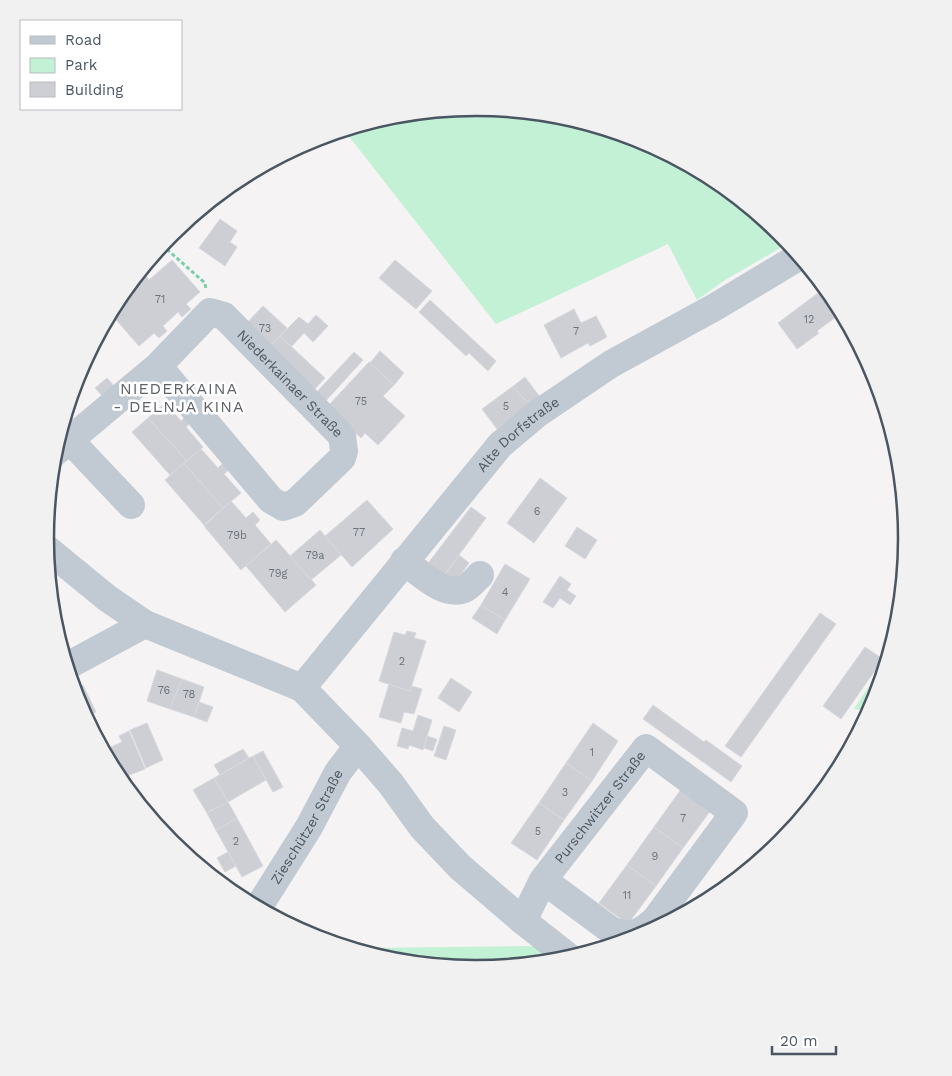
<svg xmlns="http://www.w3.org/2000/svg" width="952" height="1076" viewBox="0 0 952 1076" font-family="'Work Sans',sans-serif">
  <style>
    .green { fill: #c3f1d5 }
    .building { fill: #cdcfd5; stroke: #d7d9de }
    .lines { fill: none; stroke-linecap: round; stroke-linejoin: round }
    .path { stroke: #7ad0a6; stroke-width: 3; stroke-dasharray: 4 2.5; stroke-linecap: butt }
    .minor { stroke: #c1cad2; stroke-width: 28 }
    .labels { text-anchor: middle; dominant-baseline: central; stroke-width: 5; stroke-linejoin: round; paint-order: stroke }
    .number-label { font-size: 11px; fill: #6b747e }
    .street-label { font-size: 14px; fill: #4a5661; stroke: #fff }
    .quarter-label { font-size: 16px; letter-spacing: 1px; fill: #5f6368; stroke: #fff }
    .rim { fill: none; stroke: #4a5661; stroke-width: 2.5 }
  </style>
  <rect width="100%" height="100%" fill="#f5f3f3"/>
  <path class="green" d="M 476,107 L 560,115 L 641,140 L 716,180 L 781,233 L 789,243 L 725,280 L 697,300 L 668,244 L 496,324 L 344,130 L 392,115 Z
    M 888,657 L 874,703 L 870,711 L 854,709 Z
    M 538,946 L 555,961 L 476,969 L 392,961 L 367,953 L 367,948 Z"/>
  <path class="building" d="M 220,219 L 237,231 L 230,242 L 237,247 L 225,266 L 199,248 Z
    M 172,260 L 200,292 L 186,304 L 191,309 L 182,317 L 178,312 L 163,326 L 167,331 L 159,338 L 154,333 L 139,346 L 111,314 L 134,294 L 127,287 L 135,278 L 142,271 L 149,280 Z
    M 395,260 L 432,291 L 416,309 L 379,278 Z
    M 822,290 L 840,314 L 817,331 L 819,333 L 797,349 L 778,323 Z
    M 430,300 L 496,361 L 488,371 L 469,353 L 466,356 L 419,312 Z
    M 263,306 L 287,328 L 266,351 L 242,328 Z
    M 574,309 L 581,323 L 596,316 L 607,337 L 590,346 L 588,343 L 561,358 L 544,325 Z
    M 316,315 L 328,326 L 313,342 L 304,333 L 291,347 L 280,336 L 299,317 L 308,324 Z
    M 280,336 L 325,378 L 311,393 L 266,351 Z
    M 380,351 L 404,373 L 394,385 L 370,363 Z
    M 354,352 L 363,360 L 323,404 L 314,395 Z
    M 369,362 L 394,385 L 383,396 L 405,416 L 378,445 L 365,433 L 361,438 L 327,407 Z
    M 525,377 L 540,397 L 530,404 L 512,387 Z
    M 107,378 L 117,389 L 105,399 L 95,388 Z
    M 512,387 L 530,404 L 497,429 L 482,409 Z
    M 165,403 L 181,421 L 188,415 L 193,421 L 186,427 L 203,447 L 187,461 L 148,418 Z
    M 148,418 L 187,461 L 170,475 L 132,432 Z
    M 201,449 L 218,468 L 225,461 L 231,468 L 224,474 L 241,493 L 223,508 L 184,463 Z
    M 184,463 L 223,508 L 204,525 L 165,480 Z
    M 540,478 L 567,498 L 534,543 L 507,523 Z
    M 367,500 L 393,529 L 352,567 L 325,536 Z
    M 231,501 L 246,518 L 253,512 L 260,520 L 255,525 L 271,544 L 241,570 L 204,526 Z
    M 471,507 L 486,518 L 442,578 L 426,566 Z
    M 577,527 L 597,540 L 585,559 L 565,546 Z
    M 320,530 L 341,555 L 311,580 L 290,556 Z
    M 276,540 L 316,585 L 285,612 L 246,566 Z
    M 459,555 L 469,563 L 454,584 L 444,576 Z
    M 505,564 L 530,579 L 505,620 L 481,605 Z
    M 560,576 L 571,584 L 567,590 L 576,596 L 570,605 L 560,598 L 553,608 L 543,602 Z
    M 481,605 L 505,620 L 497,634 L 472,618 Z
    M 820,613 L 836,624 L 741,757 L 725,746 Z
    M 407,631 L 416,633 L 414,638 L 426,641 L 410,691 L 379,681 L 394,632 L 405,635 Z
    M 865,647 L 883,659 L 841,719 L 823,706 Z
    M 157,670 L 182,679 L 170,709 L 147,701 Z
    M 451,678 L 472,692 L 459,712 L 438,698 Z
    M 182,679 L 204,687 L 194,717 L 170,709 Z
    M 389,684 L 410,691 L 412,686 L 422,689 L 414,714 L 404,712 L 401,723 L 379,717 Z
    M 83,685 L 96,712 L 85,717 L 78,703 L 74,690 Z
    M 199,702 L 213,707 L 207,722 L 194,717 Z
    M 653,705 L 704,742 L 706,740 L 742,766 L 731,782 L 643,719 Z
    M 418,715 L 432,720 L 423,750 L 409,745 L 408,749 L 397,746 L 402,728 L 413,731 Z
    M 147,723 L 163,760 L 146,768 L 130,730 Z
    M 593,723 L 618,741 L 592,781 L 566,763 Z
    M 444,726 L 456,730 L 446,760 L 434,756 Z
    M 129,731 L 145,769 L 122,778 L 109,748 L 122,742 L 119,736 Z
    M 427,736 L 437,739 L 433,751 L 424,748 Z
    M 243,749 L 249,758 L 220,775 L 214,765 Z
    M 263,751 L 283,787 L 273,792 L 253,756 Z
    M 253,756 L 266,780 L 228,802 L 214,778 Z
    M 566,763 L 592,781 L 564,820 L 539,803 Z
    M 214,778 L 228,802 L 207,813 L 193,790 Z
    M 682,788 L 711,810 L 683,848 L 654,827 Z
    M 228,802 L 237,818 L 216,830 L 207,813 Z
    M 539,803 L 564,820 L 537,860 L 511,843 Z
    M 237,818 L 263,866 L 242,877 L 216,830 Z
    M 654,827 L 683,848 L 656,886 L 627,865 Z
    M 228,852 L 236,866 L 225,872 L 217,858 Z
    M 627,865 L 656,886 L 628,924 L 599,903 Z"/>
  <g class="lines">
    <path class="path" d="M 162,245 L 205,283 L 206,290"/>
    <g class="minor">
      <path d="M 59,436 L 79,450 L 131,505"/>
      <path id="s1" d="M 53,454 L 158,366 L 210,312 L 224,316 L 342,436 L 344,451 L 342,458 L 295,503 L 283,507 L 271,500 L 158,366"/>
      <path d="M 46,548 L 107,598 L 145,624 L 302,688 L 358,746 L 391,784 L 422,827 L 460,867 L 523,921 L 570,958"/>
      <path d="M 404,561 C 421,573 445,599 466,588 C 471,585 476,579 480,575"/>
      <path d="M 67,666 L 145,624"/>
      <path id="s2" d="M 302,688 L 500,445 L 537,414 L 611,364 L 715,307 L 800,256"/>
      <path id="s3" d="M 258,908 L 309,827 L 338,772 L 358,746"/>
      <path id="s4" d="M 523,921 L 543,880 L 646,748 L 734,813 L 655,920 C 639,934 633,937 612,931 L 543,880"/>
    </g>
  </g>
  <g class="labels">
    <g class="number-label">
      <text x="160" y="299">71</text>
      <text x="809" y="319">12</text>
      <text x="265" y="328">73</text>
      <text x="576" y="331">7</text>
      <text x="361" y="401">75</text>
      <text x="506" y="406">5</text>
      <text x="537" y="511">6</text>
      <text x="359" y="532">77</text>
      <text x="237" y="535">79b</text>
      <text x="315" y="555">79a</text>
      <text x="278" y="573">79g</text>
      <text x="505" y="592">4</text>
      <text x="402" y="661">2</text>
      <text x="164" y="690">76</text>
      <text x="189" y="694">78</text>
      <text x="592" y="752">1</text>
      <text x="565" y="792">3</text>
      <text x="683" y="818">7</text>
      <text x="538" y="831">5</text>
      <text x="236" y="841">2</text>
      <text x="655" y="856">9</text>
      <text x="627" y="895">11</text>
    </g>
    <g class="street-label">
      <text stroke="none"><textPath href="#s1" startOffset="321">Niederkainaer Straße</textPath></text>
      <text stroke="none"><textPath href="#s2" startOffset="334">Alte Dorfstraße</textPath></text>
      <text stroke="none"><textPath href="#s4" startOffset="138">Purschwitzer Straße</textPath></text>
      <text stroke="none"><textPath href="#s3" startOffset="95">Zieschützer Straße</textPath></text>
    </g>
    <g class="quarter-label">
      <text x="179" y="388">NIEDERKAINA<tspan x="179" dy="18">- DELNJA KINA</tspan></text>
    </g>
  </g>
  <path d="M0 0H952V1076H0ZM54 538a422 422 0 1 1 844 0a422 422 0 1 1-844 0Z" fill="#f1f1f2" fill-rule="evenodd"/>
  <path class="rim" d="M54 538a422 422 0 1 1 844 0a422 422 0 1 1-844 0Z"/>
  <rect x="20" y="20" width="162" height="90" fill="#ffffff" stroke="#b7bbc0"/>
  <rect x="30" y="36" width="25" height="8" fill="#c1cad2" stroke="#b7bbc0"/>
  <text x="65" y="45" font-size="15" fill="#4a5661">Road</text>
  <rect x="30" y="58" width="25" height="15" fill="#c3f1d5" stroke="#b7bbc0"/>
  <text x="65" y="70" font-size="15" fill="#4a5661">Park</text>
  <rect x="30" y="82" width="25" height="15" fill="#cdcfd5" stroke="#b7bbc0"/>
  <text x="65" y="95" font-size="15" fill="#4a5661">Building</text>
  <path d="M772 1046v8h64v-8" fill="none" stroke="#4a5661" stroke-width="2.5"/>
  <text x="780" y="1046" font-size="15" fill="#4a5661" stroke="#ffffff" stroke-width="4" paint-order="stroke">20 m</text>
</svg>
